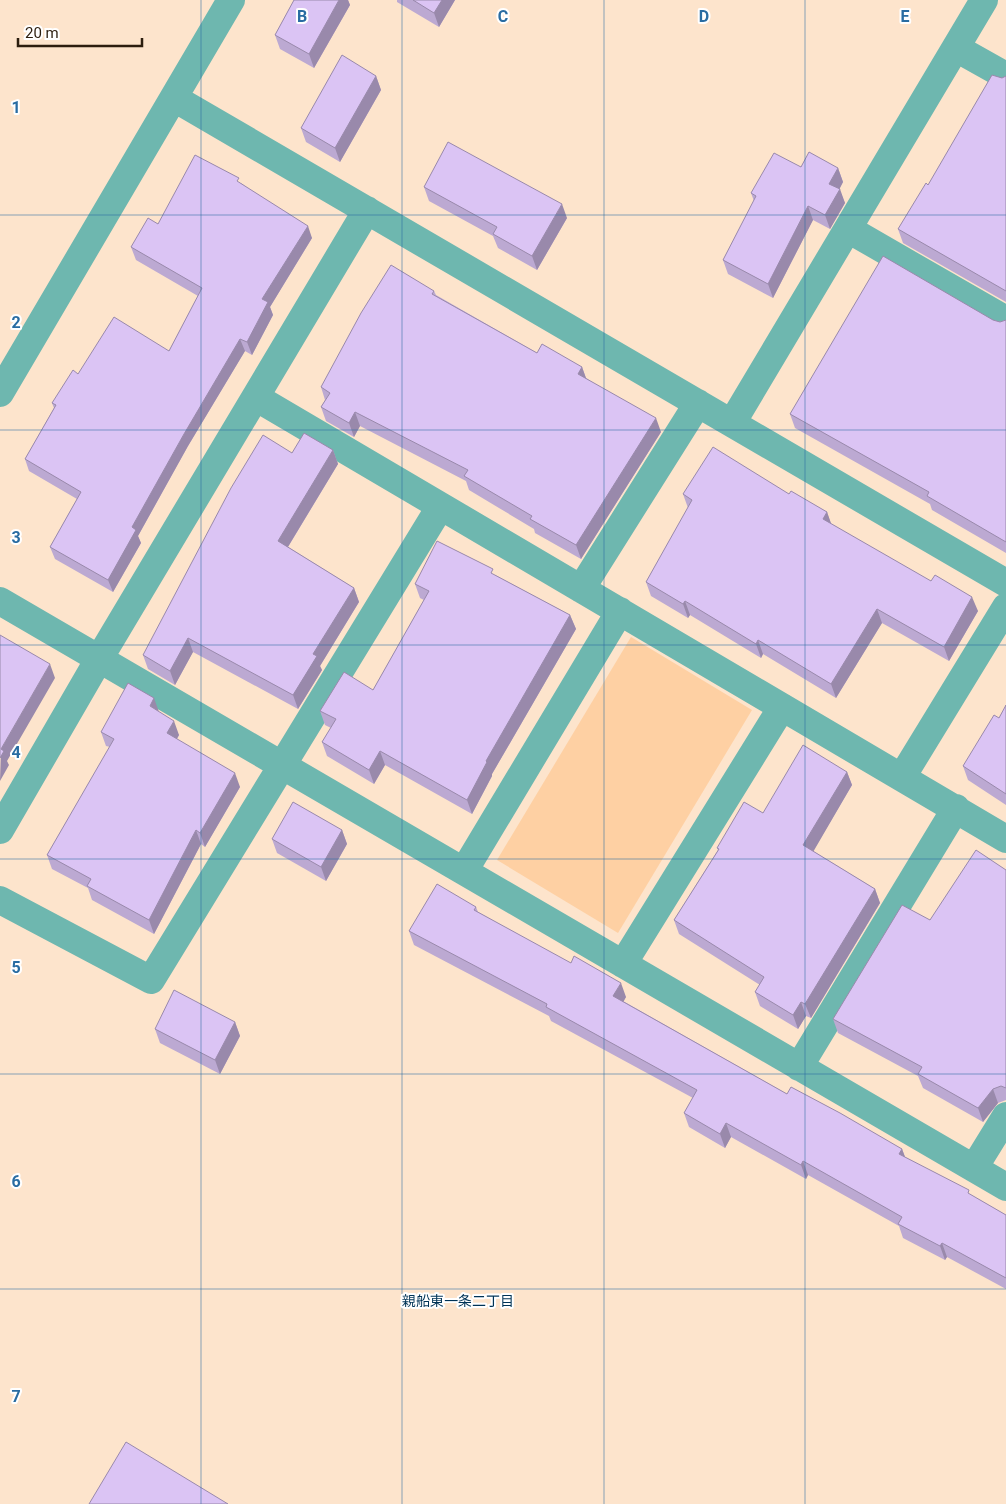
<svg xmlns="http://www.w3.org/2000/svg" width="1006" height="1504" viewBox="0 0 1006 1504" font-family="Roboto,'Noto Sans JP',sans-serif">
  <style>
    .green { fill: #fed0a3 }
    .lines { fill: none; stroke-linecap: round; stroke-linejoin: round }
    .street { stroke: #6eb7af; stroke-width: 28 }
    .wall { fill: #bca9d2 }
    .shaded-wall { fill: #9989ab }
    .building { fill: #dbc4f4; stroke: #9989ab }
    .grid { fill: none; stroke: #296ca2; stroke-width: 1; stroke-opacity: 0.55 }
    .labels { text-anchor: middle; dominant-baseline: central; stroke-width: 4; stroke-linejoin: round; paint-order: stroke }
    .neighbourhood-label { font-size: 14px; fill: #003356; stroke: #fff }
    .grid-label { font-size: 16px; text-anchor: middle; font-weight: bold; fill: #296ca2; stroke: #fff; stroke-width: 4; stroke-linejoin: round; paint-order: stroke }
  </style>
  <rect width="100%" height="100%" fill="#fde4cc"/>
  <path class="green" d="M 631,637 L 752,710 L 618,933 L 497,860 Z"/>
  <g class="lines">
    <path class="street" d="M 956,48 L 1006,76
      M 174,98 L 1006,583
      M 848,229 L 1006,320
      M 0,393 L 231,0
      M 257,398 L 1006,839
      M 732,423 L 984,0
      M 581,589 L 698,403
      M 0,601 L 1006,1187
      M 902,777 L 1006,607
      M 0,830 L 99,659 L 367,210
      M 464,871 L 620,611
      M 0,900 L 151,980 L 440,507
      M 623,964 L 782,707
      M 799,1067 L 956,808
      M 974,1168 L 1006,1116"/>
  </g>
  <path class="wall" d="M 294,0 L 348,0 L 350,5 L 314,68 L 280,49 L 275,35 Z
    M 397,0 L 455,0 L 439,27 L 397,2 Z
    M 376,76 L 381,90 L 340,162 L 306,142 L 301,128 Z
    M 1006,76 L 1006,302 L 903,243 L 898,229 L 1002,78 Z
    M 801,167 L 838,168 L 843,182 L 839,189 L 845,203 L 830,229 L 813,220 L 773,298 L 728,274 L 723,260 L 754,201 L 751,193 Z
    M 241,183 L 312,238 L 270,307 L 273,315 L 252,355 L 245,351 L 188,446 L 138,536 L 141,543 L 113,592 L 55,559 L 50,547 L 77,499 L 29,471 L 25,459 L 54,408 L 52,403 L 78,374 L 169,351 L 198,296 L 136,260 L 131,247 L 158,224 Z
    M 424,187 L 567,218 L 537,270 L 498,248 L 493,236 L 429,201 Z
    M 434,291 L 436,295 L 537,353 L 582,367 L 586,378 L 661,432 L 581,559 L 535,533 L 534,529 L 469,490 L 466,481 L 360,426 L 354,437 L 326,421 L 321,407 L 325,400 L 321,387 Z
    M 993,320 L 1000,322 L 1006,320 L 1006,553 L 932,510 L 930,504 L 795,428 L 790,414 Z
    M 333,450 L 338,464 L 288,547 L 354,588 L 359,602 L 320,666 L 322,670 L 298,709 L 193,652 L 175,685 L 148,669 L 143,655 L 292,453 Z
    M 683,494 L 789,494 L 827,512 L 831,524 L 978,611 L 949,661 L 882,623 L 836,698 L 763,654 L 761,658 L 690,615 L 688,618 L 651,596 L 646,582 L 688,508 Z
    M 495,575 L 570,615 L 576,629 L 492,774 L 492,776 L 472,814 L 385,765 L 374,784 L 327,756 L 322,742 L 331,728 L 325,725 L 320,711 L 373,690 L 424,600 L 420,598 L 415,584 Z
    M 1006,705 L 1006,805 L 968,780 L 963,766 L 999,718 Z
    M 159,712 L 179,735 L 177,739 L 240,787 L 205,847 L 201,844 L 154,934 L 92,900 L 88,888 L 52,869 L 47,855 L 110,747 L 106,746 L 101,732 Z
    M 847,772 L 852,785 L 813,851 L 875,889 L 880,903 L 811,1018 L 806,1016 L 798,1029 L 760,1006 L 755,992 L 760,985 L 679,934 L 674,920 L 718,850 L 717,848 L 763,813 Z
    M 342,830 L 347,844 L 326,881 L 277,853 L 272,839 Z
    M 1006,870 L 1006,1100 L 998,1103 L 983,1122 L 923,1088 L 918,1076 L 838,1033 L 833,1019 L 930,920 Z
    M 476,907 L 478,912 L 626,997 L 623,1001 L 787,1094 L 902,1149 L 905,1157 L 1006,1215 L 1006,1289 L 947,1257 L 945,1260 L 903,1238 L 899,1226 L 808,1175 L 806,1179 L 731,1137 L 725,1148 L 689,1127 L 684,1113 L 693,1098 L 551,1021 L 549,1016 L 414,945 L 409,931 Z
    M 235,1022 L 240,1036 L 220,1074 L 160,1043 L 155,1029 Z"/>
  <path class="shaded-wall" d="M 339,0 L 348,0 L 350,5 L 314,68 L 309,54 Z
    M 442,0 L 455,0 L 439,27 L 434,13 Z
    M 376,76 L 381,90 L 340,162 L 335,148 Z
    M 838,168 L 843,182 L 835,198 L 829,184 Z
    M 840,189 L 845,203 L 830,229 L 825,215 Z
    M 562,204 L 567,218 L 537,270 L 532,256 Z
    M 808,206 L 813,220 L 773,298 L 768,284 Z
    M 308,226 L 312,238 L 270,307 L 273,315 L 252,355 L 247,342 L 262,299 Z
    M 240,339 L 245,351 L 188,446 L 138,536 L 141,543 L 113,592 L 108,580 L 132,527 L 184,434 Z
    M 582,367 L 587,381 L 578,374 Z
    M 355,412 L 360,426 L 354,437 L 349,423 Z
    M 656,418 L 661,432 L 581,559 L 576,545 Z
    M 333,450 L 338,464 L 283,555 L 278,541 Z
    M 827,512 L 832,526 L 823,519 Z
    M 354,588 L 359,602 L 320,666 L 322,670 L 298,709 L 293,695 L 313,654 Z
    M 972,597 L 978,611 L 949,661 L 944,647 Z
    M 685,601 L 690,615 L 688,618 L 683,604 Z
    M 877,609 L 882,623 L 836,698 L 831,684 Z
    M 570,615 L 576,629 L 492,774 L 492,776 L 472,814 L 467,800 L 486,761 Z
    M 188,638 L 193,652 L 175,685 L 170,671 Z
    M 758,640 L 763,654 L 761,658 L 756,644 Z
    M 50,664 L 55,678 L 7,761 L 9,765 L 0,781 L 1,749 Z
    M 154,698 L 159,712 L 150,706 Z
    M 174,721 L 179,735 L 172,747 L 167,733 Z
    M 380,751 L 385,765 L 374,784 L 369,770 Z
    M 847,772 L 852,785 L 809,859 L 803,845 Z
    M 235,773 L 240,787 L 205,847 L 200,833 Z
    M 196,830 L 201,844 L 154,934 L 149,920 Z
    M 342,830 L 347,844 L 326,881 L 321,867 Z
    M 875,889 L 880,903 L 811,1018 L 805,1004 Z
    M 621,983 L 626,997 L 619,1010 L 613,996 Z
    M 801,1002 L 806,1016 L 798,1029 L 793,1015 Z
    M 235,1022 L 240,1036 L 220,1074 L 215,1060 Z
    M 993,1089 L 998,1103 L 983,1122 L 978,1108 Z
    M 726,1123 L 731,1137 L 725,1148 L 720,1134 Z
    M 902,1149 L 907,1162 L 899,1154 Z
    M 803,1161 L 808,1175 L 806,1179 L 801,1165 Z
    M 942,1243 L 947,1257 L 945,1260 L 940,1246 Z"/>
  <path class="building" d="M 294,0 L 339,0 L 309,54 L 275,35 Z
    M 413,0 L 442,0 L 434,13 Z
    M 342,55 L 376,76 L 335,148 L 301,128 Z
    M 992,75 L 1002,78 L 1006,76 L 1006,291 L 898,229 L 926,183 L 928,185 Z
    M 448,142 L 562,204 L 532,256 L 493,234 L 497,227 L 424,187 Z
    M 809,152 L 838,168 L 829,184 L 840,189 L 825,215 L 808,206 L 768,284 L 723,260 L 756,196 L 751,193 L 774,153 L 801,167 Z
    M 195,155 L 239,178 L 237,181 L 308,226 L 262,299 L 268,302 L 247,342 L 240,339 L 184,434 L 132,527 L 136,530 L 108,580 L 50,547 L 81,492 L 25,459 L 56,405 L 52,403 L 73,370 L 78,374 L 114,317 L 169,351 L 202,288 L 131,247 L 148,218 L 158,224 Z
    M 883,256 L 993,320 L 1000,322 L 1006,320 L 1006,542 L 927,496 L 929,492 L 790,414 Z
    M 391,265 L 434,291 L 432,294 L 537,353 L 542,344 L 582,367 L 578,374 L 656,418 L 576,545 L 530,519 L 532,516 L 464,476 L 468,470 L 355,412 L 349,423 L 321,407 L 330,393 L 321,387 L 361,313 Z
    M 304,433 L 333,450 L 278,541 L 354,588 L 313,654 L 317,656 L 293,695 L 188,638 L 170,671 L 143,655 L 231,488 L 263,435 L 292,453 Z
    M 713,447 L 789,494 L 791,491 L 827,512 L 823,519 L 931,581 L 935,575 L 972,597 L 944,647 L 877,609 L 831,684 L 758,640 L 756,644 L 685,601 L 683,604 L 646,582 L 692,500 L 683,494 Z
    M 437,541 L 493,569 L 491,573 L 570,615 L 486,761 L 487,762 L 467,800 L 380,751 L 369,770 L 322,742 L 336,719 L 320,711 L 344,672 L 373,690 L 429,591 L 415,584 Z
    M 0,635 L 50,664 L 1,749 L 4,751 L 0,758 Z
    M 128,683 L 154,698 L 150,706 L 174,721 L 167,733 L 235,773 L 200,833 L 196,830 L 149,920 L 87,886 L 91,879 L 47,855 L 114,739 L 101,732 Z
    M 1006,705 L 1006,794 L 963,766 L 994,715 L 999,718 Z
    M 803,745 L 847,772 L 803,845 L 875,889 L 805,1004 L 801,1002 L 793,1015 L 755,992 L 764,977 L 674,920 L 719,849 L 717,848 L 744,802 L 763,813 Z
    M 293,802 L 342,830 L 321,867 L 272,839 Z
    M 976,850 L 1006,870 L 1006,1088 L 1001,1086 L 993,1089 L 978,1108 L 918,1074 L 922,1067 L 833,1019 L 902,905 L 930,920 Z
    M 437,884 L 476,907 L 474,910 L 571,963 L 574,956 L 621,983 L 613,996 L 787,1094 L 791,1087 L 840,1113 L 902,1149 L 899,1154 L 969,1190 L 968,1193 L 1006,1215 L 1006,1278 L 942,1243 L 940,1246 L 898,1224 L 902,1217 L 803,1161 L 801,1165 L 726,1123 L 720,1134 L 684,1113 L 697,1090 L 546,1007 L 547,1004 L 409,931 Z
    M 174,990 L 235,1022 L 215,1060 L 155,1029 Z
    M 126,1442 L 228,1504 L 89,1504 Z"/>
  <path class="grid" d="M 201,0 L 201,1504M 402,0 L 402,1504M 604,0 L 604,1504M 805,0 L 805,1504M 0,215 L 1006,215M 0,430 L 1006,430M 0,645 L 1006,645M 0,859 L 1006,859M 0,1074 L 1006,1074M 0,1289 L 1006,1289"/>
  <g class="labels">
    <g class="neighbourhood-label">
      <text x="458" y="1301">親船東一条二丁目</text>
    </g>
  </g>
  <g class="grid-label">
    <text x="302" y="22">B</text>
    <text x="503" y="22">C</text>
    <text x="704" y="22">D</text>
    <text x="905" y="22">E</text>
    <text x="16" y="113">1</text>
    <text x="16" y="328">2</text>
    <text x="16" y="543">3</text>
    <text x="16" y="758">4</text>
    <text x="16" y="973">5</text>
    <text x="16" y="1187">6</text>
    <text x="16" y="1402">7</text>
  </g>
  <path d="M18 38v8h124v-8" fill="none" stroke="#2c1d0e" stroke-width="2.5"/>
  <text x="25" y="38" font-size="15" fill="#2c1d0e" stroke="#ffffff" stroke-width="4" paint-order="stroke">20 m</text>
</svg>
